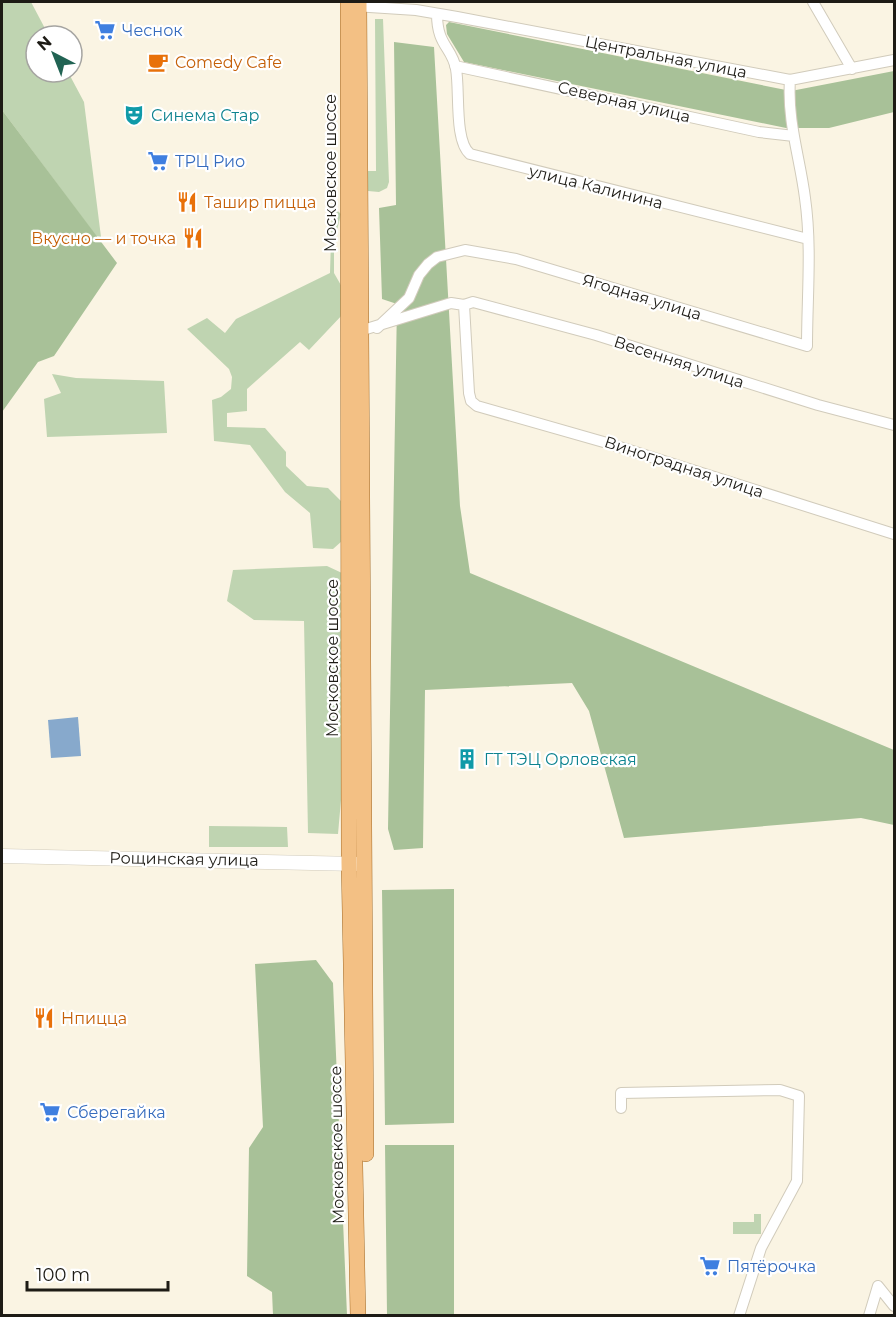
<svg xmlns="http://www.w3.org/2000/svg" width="896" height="1317" viewBox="0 0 896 1317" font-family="Montserrat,sans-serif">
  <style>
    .green { fill: #bfd4b1 }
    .forest { fill: #a8c198 }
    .water { fill: #87a9cc }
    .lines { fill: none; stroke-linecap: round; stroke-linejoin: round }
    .street-casing { stroke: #d1cbbb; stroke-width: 12 }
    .secondary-casing { stroke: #d1cbbb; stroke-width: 15 }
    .primary-casing { stroke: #a36b28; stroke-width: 16 }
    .street { stroke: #fff; stroke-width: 10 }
    .secondary { stroke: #fff; stroke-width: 14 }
    .primary { stroke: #f3c084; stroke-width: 15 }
    .labels { text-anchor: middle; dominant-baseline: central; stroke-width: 4.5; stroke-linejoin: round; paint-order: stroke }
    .shop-label { font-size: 16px; fill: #366cbe; stroke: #fff; text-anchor: start }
    .street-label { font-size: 16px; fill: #1d1b15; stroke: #fff }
    .food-label { font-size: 16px; fill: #c56008; stroke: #fff; text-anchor: start }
    .culture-label { font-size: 16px; fill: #0d838f; stroke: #fff; text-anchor: start }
  </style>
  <rect width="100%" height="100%" fill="#faf4e3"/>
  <path class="green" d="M 2,2 L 31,2 L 49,36 L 36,36 L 36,72 L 68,72 L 84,102 L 101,237 L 96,236 L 2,110 Z
    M 375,19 L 383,19 L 389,182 L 387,188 L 379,192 L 368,191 L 368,171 L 376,171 Z
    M 332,206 L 341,214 L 334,242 L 334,273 L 342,287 L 344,313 L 309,350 L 300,342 L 247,389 L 247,411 L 227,413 L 227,427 L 265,428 L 286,452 L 286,466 L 307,486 L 328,488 L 342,502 L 342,541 L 333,549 L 313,548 L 310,513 L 285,492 L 250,445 L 214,441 L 212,400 L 221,397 L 231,389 L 232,377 L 229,369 L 187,329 L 207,318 L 225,333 L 236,319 L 330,273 Z
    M 52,374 L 76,378 L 164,381 L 167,433 L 47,437 L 44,399 L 61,393 Z
    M 327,566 L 342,573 L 341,800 L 338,834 L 308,833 L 304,621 L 254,620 L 227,601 L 233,570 Z
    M 209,826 L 287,827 L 288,847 L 209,847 Z
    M 754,1214 L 761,1214 L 761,1234 L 733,1234 L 733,1222 L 754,1222 Z"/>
  <path class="forest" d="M 449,22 L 791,91 L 894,71 L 894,112 L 829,128 L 786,128 L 464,62 L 447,34 L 446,25 Z
    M 394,42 L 434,47 L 460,506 L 470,573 L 894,750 L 894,825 L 861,818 L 624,838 L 589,711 L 572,683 L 425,690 L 423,848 L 394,850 L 388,829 L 397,304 L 382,299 L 379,208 L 396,205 Z
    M 2,110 L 117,263 L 54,356 L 38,362 L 2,412 Z
    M 454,889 L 454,1123 L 385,1125 L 382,890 Z
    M 316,960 L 333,983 L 347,1315 L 273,1315 L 272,1292 L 247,1276 L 249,1148 L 263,1127 L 255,964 Z
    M 385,1145 L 454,1145 L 454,1315 L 387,1315 Z"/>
  <path class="water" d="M 78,717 L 81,756 L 51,758 L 48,720 Z"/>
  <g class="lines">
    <g class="street-casing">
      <path id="street" d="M 813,2 L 852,69
        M 354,6 L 416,10 L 457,17 L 790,80 L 894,60
        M 437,14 C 437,46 452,47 456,69 C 460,90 454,141 470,154 L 808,239
        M 455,66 L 759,132 L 794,136
        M 464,305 L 469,393 L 471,401 L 477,406 L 607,443 L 894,534
        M 464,305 L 473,302 L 596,335 L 818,405 L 894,425
        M 377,328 L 409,298 L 419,275 L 428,264 L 437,257 L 465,250 L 516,259 L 807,346 C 807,297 812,247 805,198 C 800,158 787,121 790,80
        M 363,330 L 451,303 L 464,305
        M 621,1108 L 621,1093 L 780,1090 L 799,1096 L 797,1181 L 761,1248 L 739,1316
        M 878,1286 L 894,1306
        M 869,1316 L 878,1286"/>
    </g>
    <g class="secondary-casing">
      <path id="secondary" d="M 2,856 L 358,864"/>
    </g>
    <g class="primary-casing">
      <path id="primary" d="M 348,2 L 349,863 L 358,1316
        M 359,2 L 366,1154"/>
    </g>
    <use href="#street" class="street"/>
    <use href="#secondary" class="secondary"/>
    <use href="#primary" class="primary"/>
  </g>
  <defs>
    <g id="supermarket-bare" transform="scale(1.62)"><path d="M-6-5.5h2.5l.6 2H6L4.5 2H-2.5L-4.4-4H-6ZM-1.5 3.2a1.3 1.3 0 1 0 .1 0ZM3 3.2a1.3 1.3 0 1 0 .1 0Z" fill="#3f7fe0" stroke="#fff" stroke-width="2.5" paint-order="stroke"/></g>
    <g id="cafe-bare" transform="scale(1.62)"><path d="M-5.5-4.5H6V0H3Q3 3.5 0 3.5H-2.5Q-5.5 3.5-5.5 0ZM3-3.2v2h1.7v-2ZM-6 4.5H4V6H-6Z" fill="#e8710a" stroke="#fff" stroke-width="2.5" paint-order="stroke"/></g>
    <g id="theatre-bare" transform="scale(1.62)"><path d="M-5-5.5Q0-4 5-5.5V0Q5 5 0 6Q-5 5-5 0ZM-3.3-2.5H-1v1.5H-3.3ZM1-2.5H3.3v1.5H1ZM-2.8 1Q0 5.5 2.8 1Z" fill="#0f9aa8" stroke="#fff" stroke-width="2.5" paint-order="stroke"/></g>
    <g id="restaurant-bare" transform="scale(1.62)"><path d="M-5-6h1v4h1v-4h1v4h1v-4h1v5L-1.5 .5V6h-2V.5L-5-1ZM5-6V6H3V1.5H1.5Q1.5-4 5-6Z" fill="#e8710a" stroke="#fff" stroke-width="2.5" paint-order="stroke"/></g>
    <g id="building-bare" transform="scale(1.62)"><path d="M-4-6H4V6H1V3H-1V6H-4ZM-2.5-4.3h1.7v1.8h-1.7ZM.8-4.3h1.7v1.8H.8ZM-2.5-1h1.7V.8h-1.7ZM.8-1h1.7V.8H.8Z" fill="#0f9aa8" stroke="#fff" stroke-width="2.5" paint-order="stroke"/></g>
  </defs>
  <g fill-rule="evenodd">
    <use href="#supermarket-bare" x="105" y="30"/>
    <use href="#cafe-bare" x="158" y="62"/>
    <use href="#theatre-bare" x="134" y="115"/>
    <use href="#supermarket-bare" x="158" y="161"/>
    <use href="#restaurant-bare" x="187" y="202"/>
    <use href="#restaurant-bare" x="193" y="238"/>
    <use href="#building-bare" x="467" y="759"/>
    <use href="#restaurant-bare" x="44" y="1018"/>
    <use href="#supermarket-bare" x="50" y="1112"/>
    <use href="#supermarket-bare" x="710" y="1266"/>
  </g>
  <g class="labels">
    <g class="shop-label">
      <text x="122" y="30">Чеснок</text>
      <text x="175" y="161">ТРЦ Рио</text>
      <text x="67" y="1112">Сберегайка</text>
      <text x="727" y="1266">Пятёрочка</text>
    </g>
    <g class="street-label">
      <text transform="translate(666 57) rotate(11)">Центральная улица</text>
      <text transform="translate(624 102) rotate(13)">Северная улица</text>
      <text transform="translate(330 173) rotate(-90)">Московское шоссе</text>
      <text transform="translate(596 187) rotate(14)">улица Калинина</text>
      <text transform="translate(642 297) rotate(17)">Ягодная улица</text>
      <text transform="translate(679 362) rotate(18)">Весенняя улица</text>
      <text transform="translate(684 467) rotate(18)">Виноградная улица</text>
      <text transform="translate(332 658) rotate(-90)">Московское шоссе</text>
      <text transform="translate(184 859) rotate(1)">Рощинская улица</text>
      <text transform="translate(337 1145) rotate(-91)">Московское шоссе</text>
    </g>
    <g class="food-label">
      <text x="175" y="62">Comedy Cafe</text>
      <text x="204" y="202">Ташир пицца</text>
      <text x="176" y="238" text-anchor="end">Вкусно — и точка</text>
      <text x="61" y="1018">Нпицца</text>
    </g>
    <g class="culture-label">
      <text x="151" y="115">Синема Стар</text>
      <text x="484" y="759">ГТ ТЭЦ Орловская</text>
    </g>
  </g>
  <rect width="896" height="1317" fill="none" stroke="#1d1b15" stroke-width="6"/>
  <g transform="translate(54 54) rotate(318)"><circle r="28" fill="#ffffff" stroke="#a5a4a1" stroke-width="1.5"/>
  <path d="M0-4.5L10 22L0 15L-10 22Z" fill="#216353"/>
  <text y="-9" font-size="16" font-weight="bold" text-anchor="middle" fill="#1d1b15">N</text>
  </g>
  <path d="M27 1281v9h141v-9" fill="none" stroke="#1d1b15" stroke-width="3"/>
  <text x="36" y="1281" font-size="18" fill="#1d1b15" stroke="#ffffff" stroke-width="4.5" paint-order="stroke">100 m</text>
</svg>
